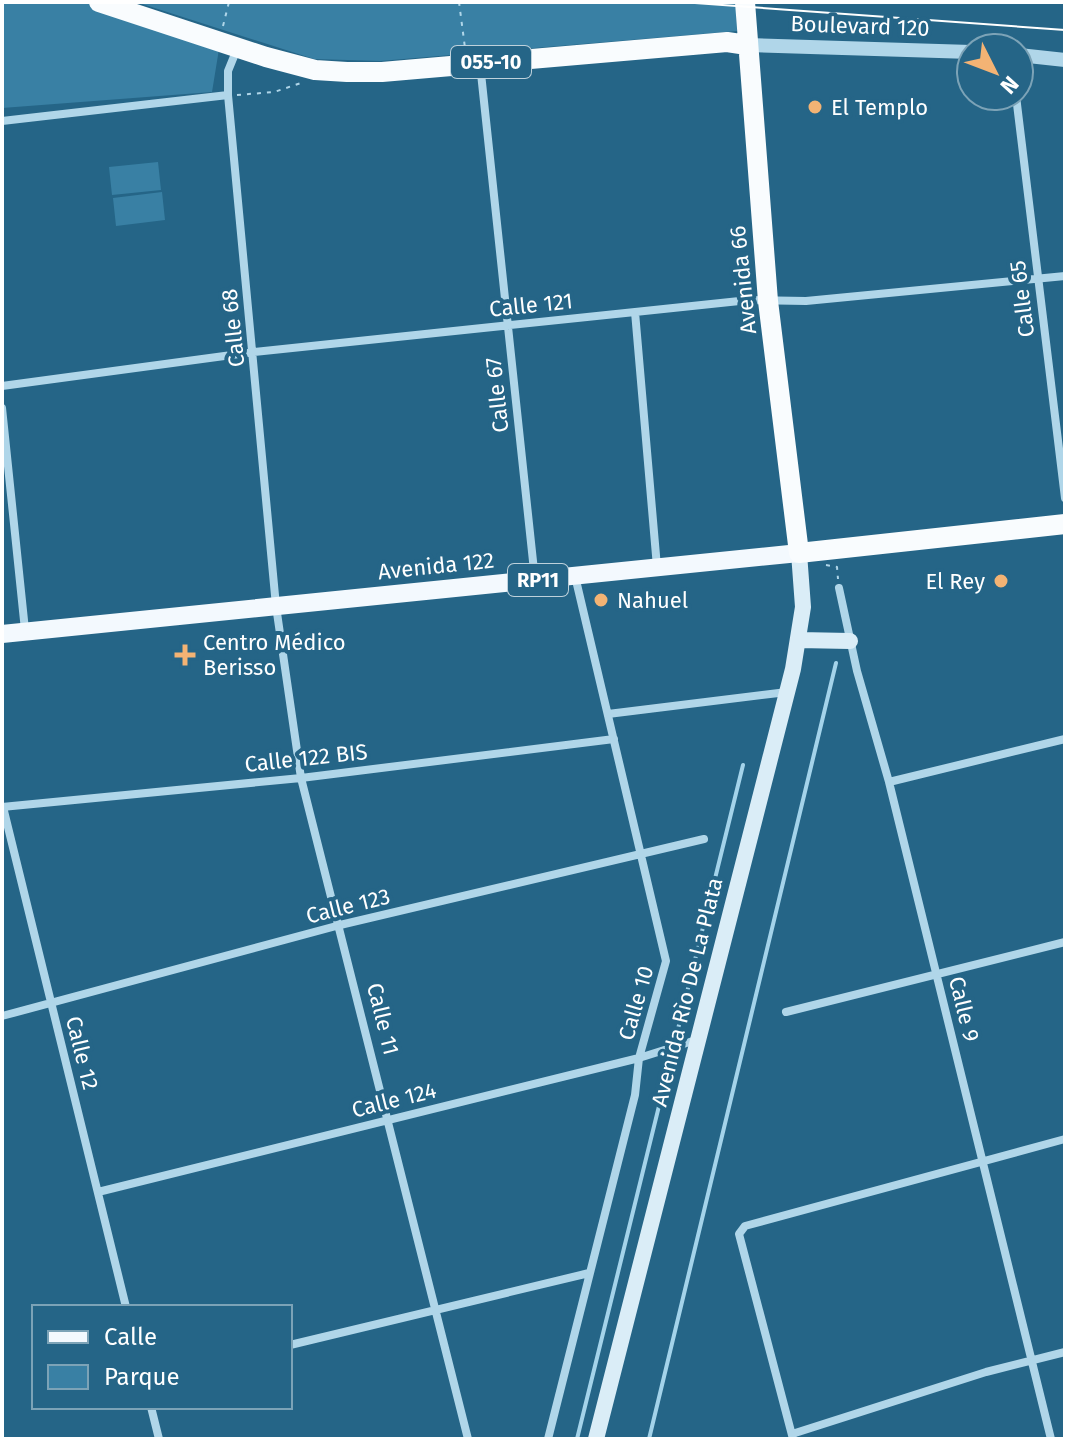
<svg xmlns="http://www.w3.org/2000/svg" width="1067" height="1441" viewBox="0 0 1067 1441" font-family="'Fira Sans',sans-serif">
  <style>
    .green { fill: #3980a4 }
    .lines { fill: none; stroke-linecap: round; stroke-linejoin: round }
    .stream { stroke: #a4d3ea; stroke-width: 4 }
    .path { stroke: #b0d6e9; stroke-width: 2; stroke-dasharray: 4 6; stroke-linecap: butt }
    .minor { stroke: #b0d6e9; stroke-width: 8 }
    .tertiary { stroke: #b0d6e9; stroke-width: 14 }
    .secondary { stroke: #daedf7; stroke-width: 16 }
    .primary { stroke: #f3f9fe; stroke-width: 18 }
    .trunk { stroke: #f9fcfe; stroke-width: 20 }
    .tram { stroke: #fff; stroke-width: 2 }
    .poi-dot { fill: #f3b374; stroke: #256587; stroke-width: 3 }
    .labels { text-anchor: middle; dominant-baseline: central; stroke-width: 8; stroke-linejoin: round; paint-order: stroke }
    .shield { fill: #256587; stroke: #bed1db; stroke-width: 2 }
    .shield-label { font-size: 20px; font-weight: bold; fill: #fff }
    .street-label { font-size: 22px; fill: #fff; stroke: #256587 }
    .poi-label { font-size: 22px; fill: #fff; stroke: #256587; text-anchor: start }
  </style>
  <rect width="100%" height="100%" fill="#256587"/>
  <path class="green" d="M 2,2 L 85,2 L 219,49 L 212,92 L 2,108 Z
    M 136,2 L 736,2 L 737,31 L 380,61 L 314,59 Z
    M 158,162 L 161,190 L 112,195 L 109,167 Z
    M 162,192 L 165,220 L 116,226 L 113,198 Z"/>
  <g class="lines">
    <path class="stream" d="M 577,1439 L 743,765
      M 649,1439 L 836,663"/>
    <path class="path" d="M 459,2 L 465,48
      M 223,26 L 229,2
      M 237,95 L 274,92 L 301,83
      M 826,565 L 837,567 L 838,579"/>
    <path class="minor" d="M 237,49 L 228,71 L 228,95 L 276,606 L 301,778 L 468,1439
      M 480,64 L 535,580
      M 1016,96 L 1065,498
      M 2,121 L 228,95
      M 635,312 L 657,567
      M 2,386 L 254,352 L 635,312 L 749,300 L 806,301 L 1065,276
      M 2,408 L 25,630
      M 839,588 L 857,671 L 889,782 L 1051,1439
      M 608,714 L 787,692
      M 889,782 L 1065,739
      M 2,807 L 301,778 L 614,739
      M 3,807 L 126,1307
      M 786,1012 L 1065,942
      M 2,1016 L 340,925 L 704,839
      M 98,1192 L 639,1058 L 696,1040
      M 290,1345 L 589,1273
      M 151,1407 L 159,1439
      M 792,1434 L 986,1372 L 1065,1352
      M 548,1439 L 635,1095 L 639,1058 L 666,961 L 575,576
      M 793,1439 L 739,1234 L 745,1226 L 1065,1139"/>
    <path class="tertiary" d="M 747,45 L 971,52
      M 1019,55 L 1065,60"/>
    <path class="secondary" d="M 799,640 L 850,641
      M 596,1439 L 793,669 L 803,607 L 799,553"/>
    <path class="primary" d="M 2,634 L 799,553"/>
    <path class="trunk" d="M 99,2 L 266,57 L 315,70 L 347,72 L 382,72 L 727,42 L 747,45
      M 745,2 L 768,301 L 799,553 L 1065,524"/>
    <path class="tram" d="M 681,2 L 1065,30"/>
  </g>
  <g class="poi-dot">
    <circle cx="815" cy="107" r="8"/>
    <circle cx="1001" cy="581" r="8"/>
    <circle cx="601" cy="600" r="8"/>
    <path d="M181 643h8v8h8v8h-8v8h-8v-8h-8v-8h8z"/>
  </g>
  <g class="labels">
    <g class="shield">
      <rect x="451" y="46" width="80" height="32" rx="6"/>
      <rect x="508" y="564" width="60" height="32" rx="6"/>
    </g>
    <g class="shield-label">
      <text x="491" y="62">055-10</text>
      <text x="538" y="580">RP11</text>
    </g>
    <g class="street-label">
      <text transform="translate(860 26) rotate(2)">Boulevard 120</text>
      <text transform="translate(743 280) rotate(-96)">Avenida 66</text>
      <text transform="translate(1022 299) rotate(-97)">Calle 65</text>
      <text transform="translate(531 305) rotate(-6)">Calle 121</text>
      <text transform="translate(233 328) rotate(-96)">Calle 68</text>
      <text transform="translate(497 395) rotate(-96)">Calle 67</text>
      <text transform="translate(436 566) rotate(-6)">Avenida 122</text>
      <text transform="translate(306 758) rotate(-6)">Calle 122 BIS</text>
      <text transform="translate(348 906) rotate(-14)">Calle 123</text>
      <text transform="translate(687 992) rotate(-76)">Avenida Rìo De La Plata</text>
      <text transform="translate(636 1003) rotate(-74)">Calle 10</text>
      <text transform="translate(964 1009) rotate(76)">Calle 9</text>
      <text transform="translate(383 1019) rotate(76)">Calle 11</text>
      <text transform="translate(82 1053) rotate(76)">Calle 12</text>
      <text transform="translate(394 1100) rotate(-14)">Calle 124</text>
    </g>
    <g class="poi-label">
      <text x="831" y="107">El Templo</text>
      <text x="985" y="581" text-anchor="end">El Rey</text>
      <text x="617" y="600">Nahuel</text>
      <text x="203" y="642">Centro Médico<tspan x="203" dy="25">Berisso</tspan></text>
    </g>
  </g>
  <rect width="1067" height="1441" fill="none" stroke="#ffffff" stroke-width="8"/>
  <rect x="32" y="1305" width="260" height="104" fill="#256587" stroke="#7ca3b7" stroke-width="2"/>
  <rect x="48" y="1331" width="40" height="12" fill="#f3f9fe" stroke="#7ca3b7" stroke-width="2"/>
  <text x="104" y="1345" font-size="24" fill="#ffffff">Calle</text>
  <rect x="48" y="1365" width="40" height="24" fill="#3980a4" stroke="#7ca3b7" stroke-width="2"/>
  <text x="104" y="1385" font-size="24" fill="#ffffff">Parque</text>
  <g transform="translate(995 72) rotate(132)"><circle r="38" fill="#256587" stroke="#7ca3b7" stroke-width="2"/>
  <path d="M0-6L14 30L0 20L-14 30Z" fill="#f3b374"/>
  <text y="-12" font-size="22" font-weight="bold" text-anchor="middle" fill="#ffffff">N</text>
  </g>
</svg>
